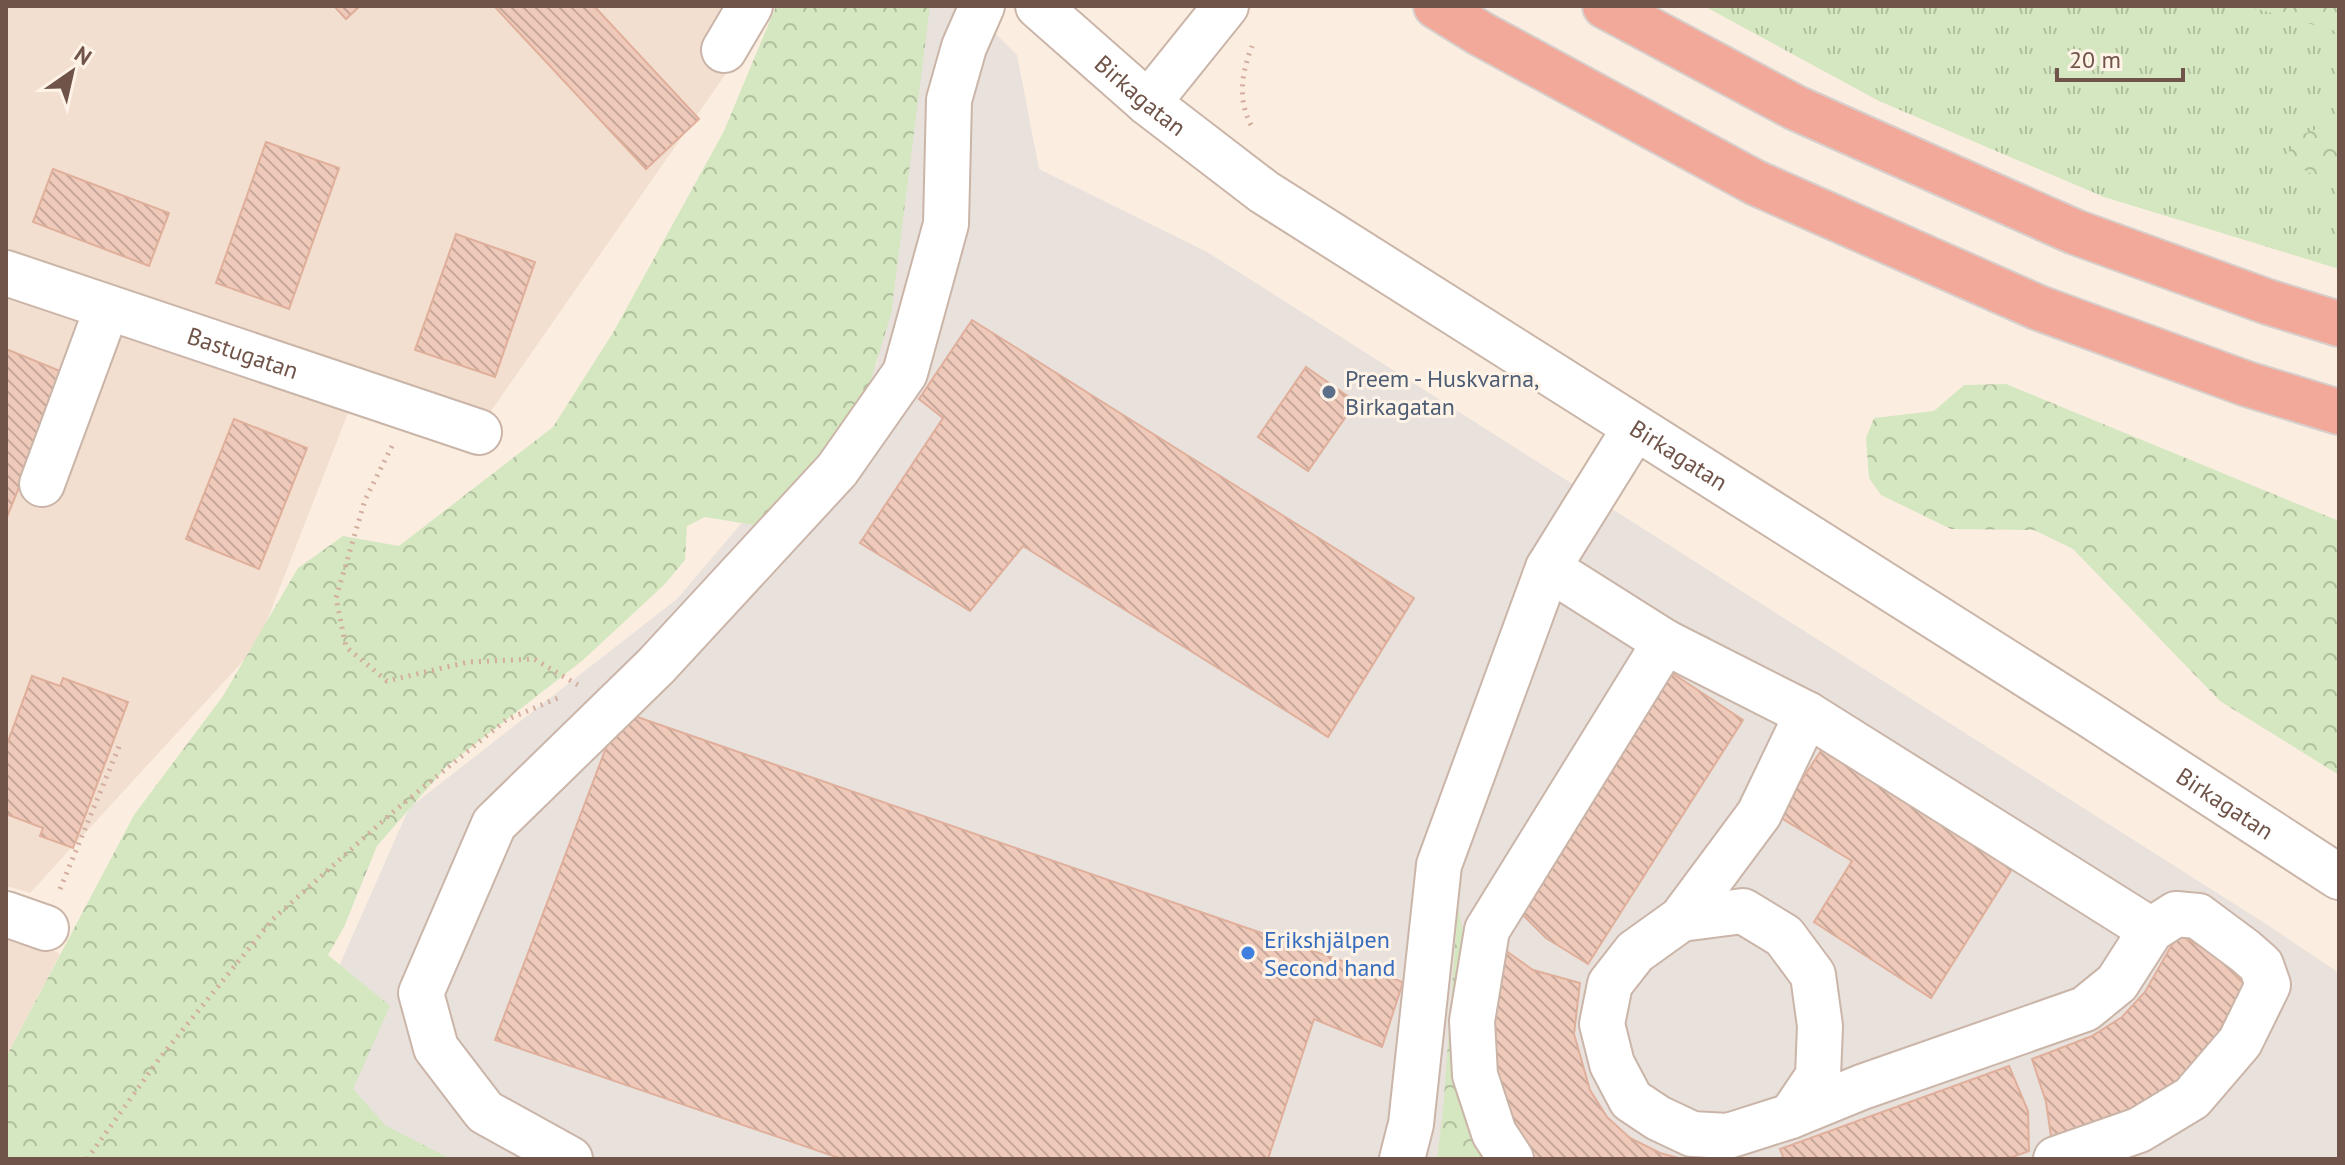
<svg xmlns="http://www.w3.org/2000/svg" width="2345" height="1165" viewBox="0 0 2345 1165" font-family="'PT Sans',sans-serif">
  <style>
    .residential { fill: #f2dfd0 }
    .industrial { fill: #e9e1dc }
    .grass { fill: url(#grass-tufts) }
    .forest { fill: url(#forest-crowns) }
    .building { fill: url(#building-back-hatch); stroke: #e0af9b; stroke-width: 2 }
    .lines { fill: none; stroke-linecap: round; stroke-linejoin: round }
    .minor-casing { stroke: #cab5a8; stroke-width: 48 }
    .highway-casing { stroke: #d7cfcc; stroke-width: 48 }
    .path { stroke: #d3ad9e; stroke-width: 5; stroke-dasharray: 2 6; stroke-linecap: butt }
    .minor { stroke: #fff; stroke-width: 44 }
    .highway { stroke: #f2a99a; stroke-width: 44 }
    .service-dot { fill: #5c6f8a; stroke: #fef3e6; stroke-width: 3 }
    .shop-dot { fill: #3f7fe0; stroke: #fef3e6; stroke-width: 3 }
    .labels { text-anchor: middle; dominant-baseline: central; stroke-width: 6; stroke-linejoin: round; paint-order: stroke }
    .street-label { font-size: 24px; fill: #705449; stroke: #fef3e6 }
    .service-label { font-size: 24px; fill: #4e5e75; stroke: #fef3e6; text-anchor: start }
    .shop-label { font-size: 24px; fill: #366cbe; stroke: #fef3e6; text-anchor: start }
  </style>
  <defs>
    <pattern id="grass-tufts" width="24" height="20" patternUnits="userSpaceOnUse" patternTransform="scale(2)"><rect width="24" height="20" fill="#d4e7c0"/><path d="M3 7l-1-3M5 7V3M7 7l1-3M15 17l-1-3M17 17v-4M19 17l1-3" fill="none" stroke="#b0be9e"/></pattern>
    <pattern id="forest-crowns" width="20" height="18" patternUnits="userSpaceOnUse" patternTransform="scale(2)"><rect width="20" height="18" fill="#d4e7c0"/><path d="M2 6a3 3 0 1 1 6 0M12 15a3 3 0 1 1 6 0" fill="none" stroke="#b0be9e"/></pattern>
    <pattern id="building-back-hatch" width="6" height="6" patternUnits="userSpaceOnUse" patternTransform="scale(2)"><rect width="6" height="6" fill="#efcaba"/><path d="M-1 5l2 2M0 0l6 6M5-1l2 2" fill="none" stroke="#c6a799"/></pattern>
  </defs>
  <rect width="100%" height="100%" fill="#fbeee1"/>
  <path class="residential" d="M 6,6 L 773,6 L 489,414 L 6,251 Z
    M 6,292 L 350,408 L 257,646 L 30,893 L 6,886 Z
    M 6,925 L 60,954 L 6,1057 Z"/>
  <path class="industrial" d="M 929,6 L 968,6 L 1017,55 L 1039,169 L 1207,252 L 2266,924 L 2339,973 L 2339,1159 L 209,1159 L 302,1050 L 409,808 L 677,599 L 877,364 Z"/>
  <path class="grass" d="M 1704,6 L 2339,6 L 2339,269 L 2104,197 L 1879,101 Z"/>
  <path class="forest" d="M 776,6 L 930,6 L 891,314 L 867,393 L 814,468 L 760,526 L 705,517 L 687,526 L 685,560 L 664,585 L 583,660 L 447,766 L 377,846 L 344,927 L 328,955 L 390,1006 L 353,1089 L 386,1126 L 451,1159 L 6,1159 L 6,1057 L 134,815 L 223,696 L 298,568 L 343,536 L 399,546 L 553,427 L 614,331 L 724,131 Z
    M 2247,6 L 2339,6 L 2339,32 Z
    M 2339,121 L 2339,174 C 2313,178 2305,174 2288,154 L 2298,136 Z
    M 2006,384 L 2339,521 L 2339,775 L 2220,701 L 2073,549 L 2034,530 L 1951,529 L 1881,495 L 1869,478 L 1866,438 L 1874,418 L 1934,411 L 1964,385 Z
    M 1458,906 L 1463,934 L 1456,1033 L 1470,1132 L 1484,1159 L 1437,1159 L 1443,1111 Z"/>
  <path class="building" d="M 334,6 L 360,6 L 346,19 Z
    M 494,6 L 594,6 L 699,119 L 646,169 Z
    M 266,142 L 339,168 L 289,309 L 216,283 Z
    M 53,169 L 169,213 L 149,266 L 33,222 Z
    M 456,234 L 535,262 L 495,377 L 415,350 Z
    M 972,320 L 1414,598 L 1328,737 L 1023,546 L 970,611 L 860,543 L 943,418 L 919,399 Z
    M 6,349 L 65,373 L 7,517 L 6,516 Z
    M 1306,367 L 1356,402 L 1308,471 L 1258,437 Z
    M 234,419 L 307,448 L 259,569 L 186,539 Z
    M 1669,671 L 1743,720 L 1588,964 L 1546,938 L 1518,910 Z
    M 32,676 L 60,686 L 63,678 L 128,702 L 73,848 L 40,836 L 43,828 L 6,814 L 6,747 Z
    M 620,711 L 1403,982 L 1382,1047 L 1314,1019 L 1268,1159 L 842,1159 L 495,1040 Z
    M 1828,740 L 2017,861 L 1931,998 L 1814,922 L 1852,861 L 1778,816 Z
    M 2178,934 L 2220,957 L 2244,984 L 2215,1039 L 2173,1086 L 2122,1116 L 2052,1143 L 2046,1102 L 2032,1059 L 2092,1036 L 2122,1017 L 2145,992 Z
    M 1502,948 L 1533,970 L 1580,983 L 1574,1034 L 1590,1090 L 1607,1117 L 1630,1138 L 1660,1153 L 1682,1159 L 1531,1159 L 1505,1111 L 1487,1028 Z
    M 2009,1066 L 2028,1111 L 2029,1151 L 2007,1159 L 1784,1159 L 1780,1149 Z"/>
  <g class="lines">
    <g class="minor-casing">
      <g id="minor">
        <path id="s1" d="M 1038,6 L 1148,103 L 1264,192 L 2090,715 L 2339,877"/>
        <path d="M 724,50 L 750,6"/>
        <path d="M 1148,103 L 1226,6"/>
        <path id="s2" d="M 6,273 L 479,432"/>
        <path d="M 42,484 L 107,308"/>
        <path d="M 1548,568 L 1665,642 L 1807,714 L 2151,930"/>
        <path d="M 1807,714 L 1759,814 L 1681,919 L 1635,952 L 1610,984 L 1602,1024 L 1612,1064 L 1631,1100 L 1658,1118 L 1692,1134 L 1728,1136 L 1791,1116 L 1862,1087 L 2085,1009 L 2117,983 L 2151,930 L 2176,914 L 2198,916 L 2245,951 L 2261,965 L 2268,985 L 2240,1042 L 2192,1098 L 2139,1130 L 2056,1159"/>
        <path d="M 6,914 L 46,928"/>
        <path d="M 1681,919 L 1743,911 L 1784,936 L 1813,975 L 1820,1026 L 1818,1076 L 1791,1116"/>
        <path d="M 570,1159 L 485,1112 L 436,1048 L 421,993 L 494,824 L 656,666 L 837,470 L 905,373 L 946,224 L 949,100 L 964,47 L 982,6"/>
        <path d="M 1402,1159 L 1411,1124 L 1439,865 L 1548,568 L 1635,428"/>
        <path d="M 1511,1159 L 1494,1133 L 1475,1075 L 1472,1021 L 1487,930 L 1665,642"/>
      </g>
    </g>
    <g class="highway-casing">
      <path id="highway" d="M 1436,6 L 1481,34 L 1756,183 L 2039,308 L 2247,384 L 2339,412
        M 1605,6 L 1796,108 L 2075,232 L 2268,302 L 2339,324"/>
    </g>
    <path class="path" d="M 1251,125 C 1237,98 1242,73 1252,46
      M 392,446 L 365,500 L 336,598 L 346,647 L 387,681 L 468,662 L 534,659 L 578,685
      M 60,889 L 121,742
      M 87,1159 L 159,1059 L 273,919 L 393,812 L 506,720 L 558,698"/>
    <use href="#minor" class="minor"/>
    <use href="#highway" class="highway"/>
  </g>
  <circle class="service-dot" cx="1329" cy="392" r="8"/>
  <circle class="shop-dot" cx="1248" cy="953" r="8"/>
  <g class="labels">
    <g class="street-label">
      <text stroke="none"><textPath href="#s1" startOffset="136">Birkagatan</textPath></text>
      <text stroke="none"><textPath href="#s2" startOffset="250">Bastugatan</textPath></text>
      <text stroke="none"><textPath href="#s1" startOffset="784">Birkagatan</textPath></text>
      <text stroke="none"><textPath href="#s1" startOffset="1432">Birkagatan</textPath></text>
    </g>
    <g class="service-label">
      <text x="1345" y="378">Preem - Huskvarna,<tspan x="1345" dy="28">Birkagatan</tspan></text>
    </g>
    <g class="shop-label">
      <text x="1264" y="939">Erikshjälpen<tspan x="1264" dy="28">Second hand</tspan></text>
    </g>
  </g>
  <rect width="2345" height="1165" fill="none" stroke="#705449" stroke-width="16"/>
  <g transform="translate(72 72) rotate(34)" stroke="#fef3e6" stroke-width="6" paint-order="stroke">
  <path d="M0-6L14 30L0 20L-14 30Z" fill="#705449"/>
  <text y="-12" font-size="22" font-weight="bold" text-anchor="middle" fill="#705449">N</text>
  </g>
  <path d="M2057 68v12h126v-12" fill="none" stroke="#705449" stroke-width="4"/>
  <text x="2069" y="68" font-size="24" fill="#705449" stroke="#fef3e6" stroke-width="6" paint-order="stroke">20 m</text>
</svg>
